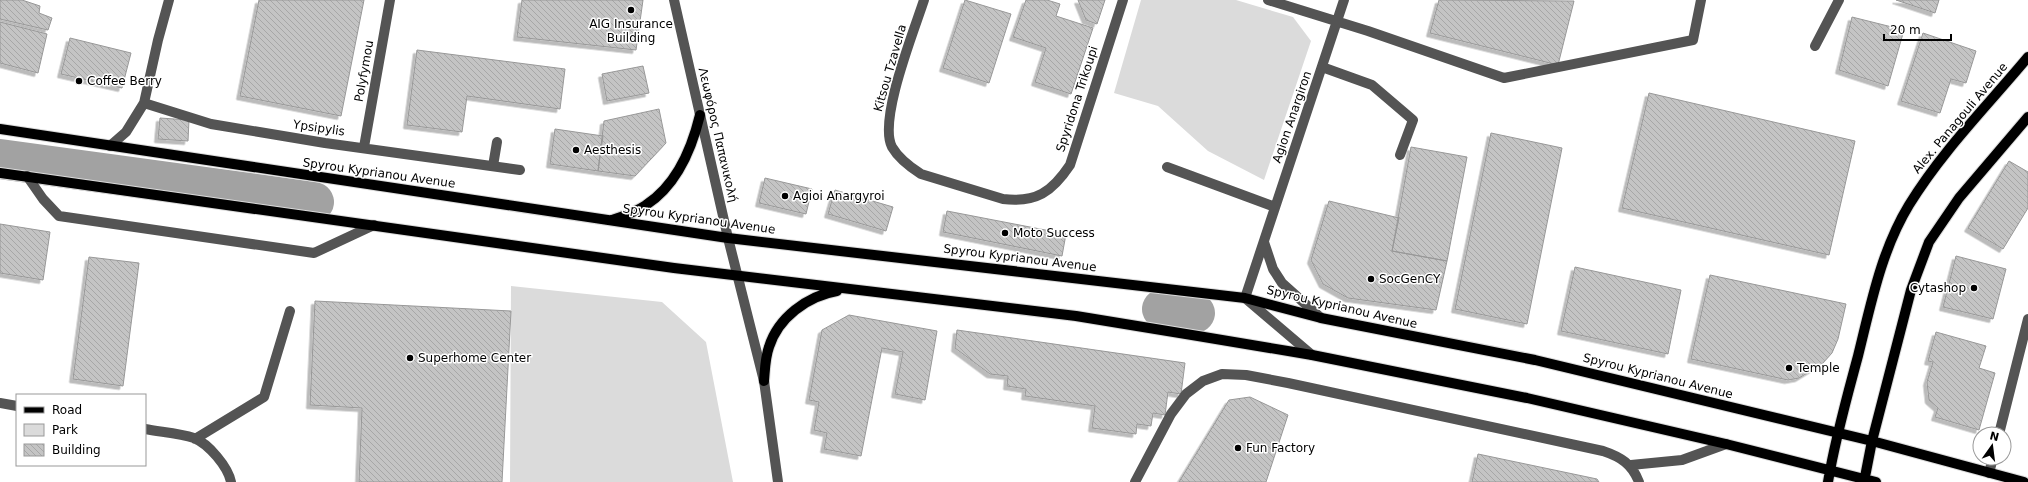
<svg xmlns="http://www.w3.org/2000/svg" width="2028" height="482" viewBox="0 0 2028 482" font-family="'DejaVu Sans',sans-serif">
  <style>
    .green { fill: #dbdbdb }
    .lines { fill: none; stroke-linecap: round; stroke-linejoin: round }
    .river { stroke: #a2a2a2; stroke-width: 40 }
    .building { fill: url(#building-back-hatch); stroke: #989898; filter: url(#shadow) }
    .major-casing { stroke: #dbdbdb; stroke-width: 12 }
    .minor { stroke: #545454; stroke-width: 10 }
    .major { stroke: #000; stroke-width: 10 }
    .poi-dot { fill: #000; stroke: #fff; stroke-width: 1.5 }
    .labels { text-anchor: middle; dominant-baseline: central; stroke-width: 3; stroke-linejoin: round; paint-order: stroke }
    .poi-label { font-size: 12px; fill: #000; stroke: #fff; text-anchor: start }
    .street-label { font-size: 12px; fill: #000; stroke: #fff }
  </style>
  <defs>
    <pattern id="building-back-hatch" width="6" height="6" patternUnits="userSpaceOnUse"><rect width="6" height="6" fill="#c4c4c4"/><path d="M-1 5l2 2M0 0l6 6M5-1l2 2" fill="none" stroke="#a7a7a7"/></pattern>
    <filter id="shadow"><feDropShadow dx="-3.5" dy="3.5" stdDeviation="0" flood-color="#0004"/></filter>
  </defs>
  <rect width="100%" height="100%" fill="#fff"/>
  <path class="green" d="M 1141,0 L 1236,0 L 1293,17 L 1311,41 L 1264,180 L 1208,151 L 1158,106 L 1114,93 Z
    M 511,286 L 662,302 L 706,342 L 733,482 L 510,482 Z"/>
  <g class="lines">
    <path class="river" d="M 0,159 L 314,202
      M 1162,309 L 1195,313"/>
  </g>
  <path class="building" d="M 0,0 L 22,0 L 40,6 L 39,13 L 52,18 L 48,30 L 0,19 Z
    M 259,0 L 364,0 L 341,116 L 240,96 Z
    M 522,0 L 643,0 L 636,50 L 517,37 Z
    M 965,0 L 1011,14 L 989,83 L 943,68 Z
    M 1026,0 L 1047,0 L 1060,4 L 1056,16 L 1093,28 L 1071,94 L 1035,82 L 1046,48 L 1013,37 Z
    M 1078,0 L 1105,0 L 1097,24 L 1086,20 Z
    M 1439,0 L 1574,1 L 1558,65 L 1430,33 Z
    M 1896,0 L 1939,0 L 1935,13 Z
    M 1852,17 L 1904,30 L 1888,86 L 1839,70 Z
    M 0,22 L 47,34 L 38,73 L 0,63 Z
    M 1923,33 L 1976,51 L 1966,83 L 1951,79 L 1940,113 L 1901,101 Z
    M 70,38 L 131,53 L 122,88 L 61,74 Z
    M 417,50 L 565,69 L 560,109 L 467,96 L 462,132 L 407,125 Z
    M 643,66 L 649,93 L 607,101 L 602,74 Z
    M 1649,93 L 1855,141 L 1829,255 L 1622,208 Z
    M 659,109 L 666,143 L 635,176 L 598,171 L 604,121 Z
    M 160,118 L 189,120 L 188,141 L 158,139 Z
    M 555,129 L 603,136 L 598,171 L 550,164 Z
    M 1491,133 L 1562,148 L 1527,324 L 1455,309 Z
    M 1411,147 L 1467,157 L 1447,261 L 1392,251 Z
    M 2009,161 L 2028,172 L 2028,208 L 2003,249 L 1968,228 Z
    M 765,178 L 812,189 L 806,214 L 759,203 Z
    M 835,190 L 893,207 L 886,231 L 828,214 Z
    M 1329,201 L 1399,218 L 1392,251 L 1447,261 L 1436,310 L 1348,298 L 1323,284 L 1311,260 Z
    M 947,211 L 1066,234 L 1062,256 L 943,232 Z
    M 0,224 L 50,232 L 43,280 L 0,273 Z
    M 1956,256 L 2006,269 L 1993,319 L 1943,307 Z
    M 89,257 L 139,263 L 123,386 L 73,379 Z
    M 1575,267 L 1681,290 L 1668,354 L 1561,331 Z
    M 1710,275 L 1846,304 L 1838,339 L 1832,353 L 1822,364 L 1799,378 L 1788,380 L 1691,359 Z
    M 315,301 L 511,311 L 502,482 L 359,482 L 362,408 L 310,405 Z
    M 849,315 L 937,331 L 925,400 L 895,394 L 903,352 L 882,348 L 861,456 L 824,449 L 827,433 L 814,430 L 819,402 L 809,400 L 822,330 Z
    M 957,330 L 1185,363 L 1181,394 L 1168,392 L 1165,415 L 1153,413 L 1151,426 L 1137,424 L 1136,434 L 1092,428 L 1095,406 L 1025,396 L 1026,389 L 1007,386 L 1008,376 L 990,374 L 955,348 Z
    M 1936,332 L 1986,346 L 1979,368 L 1995,373 L 1979,430 L 1935,417 L 1938,408 L 1929,400 L 1927,382 L 1933,362 L 1928,361 Z
    M 1250,397 L 1288,415 L 1266,482 L 1179,482 L 1229,400 Z
    M 1478,454 L 1597,479 L 1599,482 L 1472,482 Z"/>
  <g class="lines">
    <g class="major-casing">
      <path id="major" d="M 0,129 L 728,238 L 1245,298 L 1321,318 L 1535,360 L 1872,441 L 2024,482
        M 0,173 L 674,268 L 1076,316 L 1198,336 L 1312,355 L 1527,398 L 1726,444 L 1876,482
        M 612,220 C 624,216 636,212 646,205 C 677,185 692,148 700,115
        M 764,381 C 765,370 765,358 769,347 C 778,318 807,296 837,291
        M 1828,482 C 1835,439 1847,397 1858,356 C 1871,304 1881,251 1909,205 C 1942,151 1988,105 2028,57
        M 1864,482 L 1872,441 L 1911,290 L 1929,242 L 1959,198 L 2028,117"/>
    </g>
    <path class="minor" d="M 674,0 L 728,238 L 764,381 L 778,482
      M 924,0 C 914,31 878,120 892,147 C 899,159 910,167 921,174 L 1003,199 C 1036,203 1052,192 1070,165 L 1123,0
      M 1268,0 L 1368,31 L 1504,78 L 1693,40 L 1701,0
      M 1815,46 L 1839,0
      M 1322,67 L 1372,85 L 1413,120 L 1400,155
      M 144,103 L 211,124 L 325,143 L 520,170
      M 110,146 L 126,132 L 144,103 L 158,40 L 169,0
      M 364,147 L 390,0
      M 493,166 L 497,142
      M 1167,167 L 1275,207
      M 27,176 L 43,199 L 59,216 L 314,253 L 374,225
      M 1264,242 L 1273,269 L 1282,283 L 1321,318
      M 1312,355 L 1245,298 L 1344,0
      M 0,403 L 17,406
      M 145,429 C 160,432 179,433 194,438 C 209,444 228,467 231,482
      M 1999,434 L 2028,319
      M 195,439 L 264,397 L 290,311
      M 1631,465 L 1682,460 L 1726,444
      M 1989,473 L 1993,458
      M 1135,482 L 1171,414 L 1186,394 L 1203,381 L 1222,374 L 1246,375 L 1288,383 L 1603,451 C 1621,457 1632,464 1639,482"/>
    <use href="#major" class="major"/>
  </g>
  <g class="poi-dot">
    <circle cx="631" cy="10" r="4"/>
    <circle cx="79" cy="81" r="4"/>
    <circle cx="576" cy="150" r="4"/>
    <circle cx="785" cy="196" r="4"/>
    <circle cx="1005" cy="233" r="4"/>
    <circle cx="1371" cy="279" r="4"/>
    <circle cx="1974" cy="288" r="4"/>
    <circle cx="410" cy="358" r="4"/>
    <circle cx="1789" cy="368" r="4"/>
    <circle cx="1238" cy="448" r="4"/>
  </g>
  <g class="labels">
    <g class="poi-label">
      <text x="631" y="24" text-anchor="middle">AIG Insurance<tspan x="631" dy="14">Building</tspan></text>
      <text x="87" y="81">Coffee Berry</text>
      <text x="584" y="150">Aesthesis</text>
      <text x="793" y="196">Agioi Anargyroi</text>
      <text x="1013" y="233">Moto Success</text>
      <text x="1379" y="279">SocGenCY</text>
      <text x="1966" y="288" text-anchor="end">Cytashop</text>
      <text x="418" y="358">Superhome Center</text>
      <text x="1797" y="368">Temple</text>
      <text x="1246" y="448">Fun Factory</text>
    </g>
    <g class="street-label">
      <text transform="translate(890 68) rotate(-74)">Kitsou Tzavella</text>
      <text transform="translate(364 71) rotate(-80)">Polyfymou</text>
      <text transform="translate(1077 99) rotate(-72)">Spyridona Trikoupi</text>
      <text transform="translate(1292 117) rotate(-71)">Agion Anargiron</text>
      <text transform="translate(1960 118) rotate(-50)">Alex. Panagouli Avenue</text>
      <text transform="translate(319 128) rotate(8)">Ypsipylis</text>
      <text transform="translate(718 135) rotate(77)">Λεωφόρος Παπανικολή</text>
      <text transform="translate(379 173) rotate(8)">Spyrou Kyprianou Avenue</text>
      <text transform="translate(699 219) rotate(8)">Spyrou Kyprianou Avenue</text>
      <text transform="translate(1020 258) rotate(7)">Spyrou Kyprianou Avenue</text>
      <text transform="translate(1342 307) rotate(13)">Spyrou Kyprianou Avenue</text>
      <text transform="translate(1658 376) rotate(14)">Spyrou Kyprianou Avenue</text>
    </g>
  </g>
  <rect x="16" y="394" width="130" height="72" fill="#ffffff" stroke="#999999"/>
  <rect x="24" y="407" width="20" height="6" fill="#000000" stroke="#999999"/>
  <text x="52" y="414" font-size="12" fill="#000000">Road</text>
  <rect x="24" y="424" width="20" height="12" fill="#dbdbdb" stroke="#999999"/>
  <text x="52" y="434" font-size="12" fill="#000000">Park</text>
  <rect x="24" y="444" width="20" height="12" fill="url(#building-back-hatch)" stroke="#999999"/>
  <text x="52" y="454" font-size="12" fill="#000000">Building</text>
  <g transform="translate(1992 446) rotate(14)"><circle r="19" fill="#ffffff" stroke="#999999"/>
  <path d="M0-3L7 15L0 10L-7 15Z" fill="#000000"/>
  <text y="-6" font-size="11" font-weight="bold" text-anchor="middle" fill="#000000">N</text>
  </g>
  <path d="M1884 34v6h67v-6" fill="none" stroke="#000000" stroke-width="2"/>
  <text x="1890" y="34" font-size="12" fill="#000000" stroke="#ffffff" stroke-width="3" paint-order="stroke">20 m</text>
</svg>
